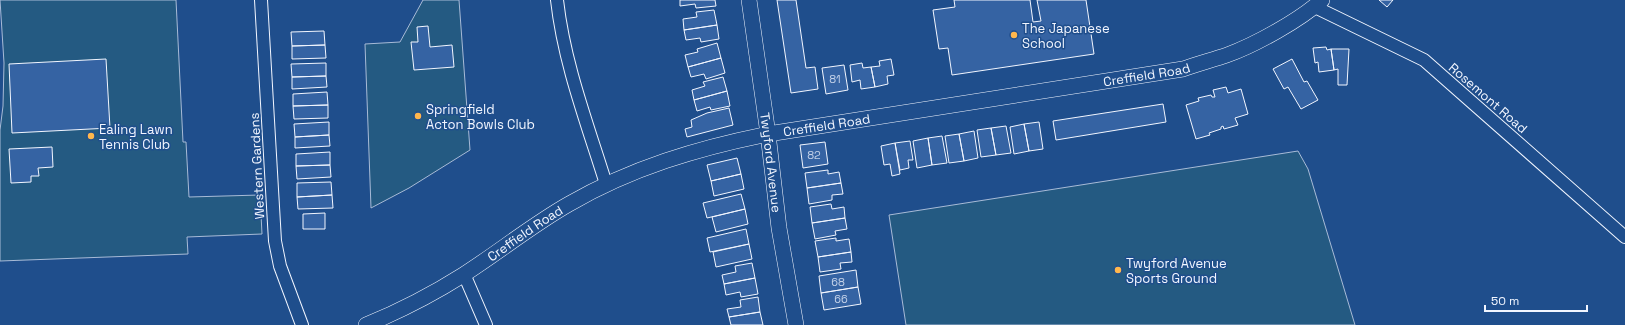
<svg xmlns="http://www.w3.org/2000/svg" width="1625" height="325" viewBox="0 0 1625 325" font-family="'Space Grotesk',sans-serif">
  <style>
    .green { fill: #245a82; stroke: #a8bbd7 }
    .building { fill: #3563a3; stroke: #f2f6ff }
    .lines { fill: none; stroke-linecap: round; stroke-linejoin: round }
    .minor-casing { stroke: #f2f6ff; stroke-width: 14 }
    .tertiary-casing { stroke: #f2f6ff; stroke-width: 16 }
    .minor { stroke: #1f4e8c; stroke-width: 12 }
    .tertiary { stroke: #1f4e8c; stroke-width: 15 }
    .poi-dot { fill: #ffb74d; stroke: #1f4e8c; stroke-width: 1.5 }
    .labels { text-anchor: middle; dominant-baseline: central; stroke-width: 3; stroke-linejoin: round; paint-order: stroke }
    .number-label { font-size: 11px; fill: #c3d1e8 }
    .poi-label { font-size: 13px; fill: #f2f6ff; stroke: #1f4e8c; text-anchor: start }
    .street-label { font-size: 13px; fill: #f2f6ff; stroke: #1f4e8c }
  </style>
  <rect width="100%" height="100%" fill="#1f4e8c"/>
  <path class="green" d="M 0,0 L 176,0 L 183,142 L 186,142 L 189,197 L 260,195 L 262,234 L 187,237 L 188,254 L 0,261 L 0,130 L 3,106 L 4,63 Z
    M 423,0 L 459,0 L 470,150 L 409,188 L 371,208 L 365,44 L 400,42 Z
    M 1298,151 L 1308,169 L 1355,325 L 906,325 L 889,215 Z"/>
  <path class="building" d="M 680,0 L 715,0 L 716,6 L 696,8 L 695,4 L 680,6 Z
    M 777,0 L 796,0 L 806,68 L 815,67 L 818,89 L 791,93 Z
    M 954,0 L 1030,0 L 1033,22 L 1041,21 L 1037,0 L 1086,0 L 1094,54 L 952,75 L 948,48 L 939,49 L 933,10 L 955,7 Z
    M 1379,0 L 1393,0 L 1387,7 Z
    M 714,10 L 717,25 L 684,30 L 683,19 L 697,17 L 696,12 Z
    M 717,25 L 719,39 L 701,42 L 700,38 L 686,40 L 684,30 Z
    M 428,26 L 430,47 L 452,45 L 454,67 L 414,70 L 411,42 L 418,42 L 417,27 Z
    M 324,31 L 325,45 L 292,46 L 291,32 Z
    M 717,43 L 721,58 L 688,67 L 685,55 L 698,52 L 697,49 Z
    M 325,45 L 326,58 L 292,59 L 292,46 Z
    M 1326,47 L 1327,50 L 1331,49 L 1334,70 L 1319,72 L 1318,62 L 1315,63 L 1313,48 Z
    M 1331,49 L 1349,49 L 1347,85 L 1338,85 L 1338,69 L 1334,70 Z
    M 721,58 L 725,73 L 706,79 L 704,74 L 691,77 L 688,67 Z
    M 106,59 L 110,128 L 12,133 L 9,64 Z
    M 891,59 L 894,75 L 887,76 L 888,84 L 875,87 L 871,67 L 880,66 L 879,61 Z
    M 1292,59 L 1304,82 L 1307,81 L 1318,100 L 1301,109 L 1288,87 L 1284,89 L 1273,69 Z
    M 326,63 L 326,76 L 292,77 L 291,64 Z
    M 862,63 L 863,68 L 871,67 L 875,87 L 861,89 L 860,80 L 852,82 L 850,65 Z
    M 844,65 L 848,90 L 826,94 L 822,68 Z
    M 326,76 L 327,87 L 292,89 L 292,77 Z
    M 723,77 L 727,91 L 694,100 L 692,90 L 705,86 L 703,82 Z
    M 1226,87 L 1228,93 L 1241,89 L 1248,114 L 1235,118 L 1238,125 L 1224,129 L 1223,126 L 1221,127 L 1221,129 L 1209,133 L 1210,135 L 1196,139 L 1186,105 L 1199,101 L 1198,98 L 1211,95 L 1212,97 L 1215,97 L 1213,90 Z
    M 727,91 L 730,106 L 711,110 L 710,107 L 697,111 L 694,100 Z
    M 327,92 L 328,105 L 293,106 L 293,94 Z
    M 1163,104 L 1166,122 L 1056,140 L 1053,121 Z
    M 328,105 L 328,118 L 294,119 L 293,106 Z
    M 729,108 L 733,125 L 687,137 L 685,129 L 692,127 L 691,120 L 707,113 Z
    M 329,122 L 329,135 L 295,137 L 294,124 Z
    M 1039,122 L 1043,149 L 1029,151 L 1024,124 Z
    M 1024,124 L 1029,151 L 1014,154 L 1010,127 Z
    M 1006,126 L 1011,153 L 996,155 L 991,128 Z
    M 991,128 L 996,155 L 981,157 L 977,130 Z
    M 974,131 L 978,158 L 964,161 L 959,134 Z
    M 959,134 L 964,161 L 949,163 L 945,136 Z
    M 329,135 L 330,146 L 295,148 L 295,137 Z
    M 942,136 L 947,163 L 932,165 L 928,138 Z
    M 928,138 L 932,165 L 917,168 L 913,141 Z
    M 910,141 L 913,160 L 908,160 L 909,168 L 900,170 L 895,143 Z
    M 825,142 L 828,164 L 803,168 L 800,145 Z
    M 895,143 L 900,174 L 892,176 L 890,164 L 884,165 L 881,146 Z
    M 52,147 L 53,167 L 38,168 L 39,176 L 31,176 L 31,182 L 11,183 L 9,149 Z
    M 330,152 L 330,165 L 296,166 L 296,154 Z
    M 737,158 L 741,174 L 711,181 L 707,165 Z
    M 330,165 L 331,177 L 297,179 L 296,166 Z
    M 828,170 L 828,174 L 839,172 L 841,183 L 807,188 L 805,173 Z
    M 741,174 L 744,189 L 714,196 L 711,181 Z
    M 331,182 L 332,195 L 297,197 L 297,183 Z
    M 841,183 L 843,194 L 832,195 L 832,200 L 809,204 L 807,188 Z
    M 741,194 L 745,209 L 707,218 L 703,203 Z
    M 332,195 L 333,208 L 298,209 L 297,197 Z
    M 831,204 L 832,209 L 844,207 L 845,218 L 812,223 L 810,207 Z
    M 745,209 L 748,224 L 716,232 L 712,217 Z
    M 325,213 L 325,229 L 303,229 L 303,214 Z
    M 845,218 L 847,229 L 835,231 L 836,235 L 815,239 L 812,223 Z
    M 746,229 L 749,244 L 710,252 L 707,238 Z
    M 836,238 L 836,241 L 849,239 L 851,252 L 818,257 L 815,241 Z
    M 749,244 L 752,259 L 716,267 L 713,252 Z
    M 851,252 L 852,262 L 840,263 L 841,269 L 820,272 L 818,257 Z
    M 752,263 L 755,278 L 724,284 L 722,275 L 736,272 L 735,266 Z
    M 856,270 L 858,287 L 821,293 L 819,276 Z
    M 755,278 L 758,294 L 741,297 L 740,292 L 726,295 L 724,284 Z
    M 858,287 L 861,304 L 824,310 L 821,293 Z
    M 758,297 L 760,312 L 729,317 L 727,309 L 741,307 L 740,300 Z
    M 760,312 L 763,325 L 731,325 L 729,317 Z"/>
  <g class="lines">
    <g class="minor-casing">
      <path id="minor" d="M 261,0 L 275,241 L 280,266 L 302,325
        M 557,0 C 564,63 587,123 606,184
        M 1315,7 L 1424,60 L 1625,237
        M 464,274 L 486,325"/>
    </g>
    <g class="tertiary-casing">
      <g id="tertiary">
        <path id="s1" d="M 749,0 L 768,134 L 779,228 L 796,325"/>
        <path id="s2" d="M 366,325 C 400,311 433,294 463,275 C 499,252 532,225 569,204 C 631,168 698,148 768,134 L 1183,69 C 1197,64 1212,60 1227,55 C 1255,45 1300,20 1322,0"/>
      </g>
    </g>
    <use href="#minor" class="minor"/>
    <use href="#tertiary" class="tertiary"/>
  </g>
  <g class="poi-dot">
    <circle cx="1014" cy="35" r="4"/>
    <circle cx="418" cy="116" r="4"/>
    <circle cx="91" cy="136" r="4"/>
    <circle cx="1118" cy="270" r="4"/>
  </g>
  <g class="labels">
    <g class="number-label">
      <text x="835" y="79">81</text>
      <text x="814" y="155">82</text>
      <text x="838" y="282">68</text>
      <text x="841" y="299">66</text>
    </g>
    <g class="poi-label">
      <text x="1022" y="28">The Japanese<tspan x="1022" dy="15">School</tspan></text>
      <text x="426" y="109">Springfield<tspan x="426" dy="15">Acton Bowls Club</tspan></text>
      <text x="99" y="129">Ealing Lawn<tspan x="99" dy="15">Tennis Club</tspan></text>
      <text x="1126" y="263">Twyford Avenue<tspan x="1126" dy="15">Sports Ground</tspan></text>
    </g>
    <g class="street-label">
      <text stroke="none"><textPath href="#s2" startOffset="832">Creffield Road</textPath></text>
      <text transform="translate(1488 98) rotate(41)">Rosemont Road</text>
      <text stroke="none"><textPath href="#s2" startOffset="508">Creffield Road</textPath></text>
      <text stroke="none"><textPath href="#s1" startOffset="164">Twyford Avenue</textPath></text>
      <text transform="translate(257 166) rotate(-93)">Western Gardens</text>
      <text stroke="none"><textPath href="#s2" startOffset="184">Creffield Road</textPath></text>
    </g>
  </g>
  <path d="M1485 305v6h102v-6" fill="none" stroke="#f2f6ff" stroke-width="2"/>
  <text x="1491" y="305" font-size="12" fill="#f2f6ff" stroke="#1f4e8c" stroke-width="3" paint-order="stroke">50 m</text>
</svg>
